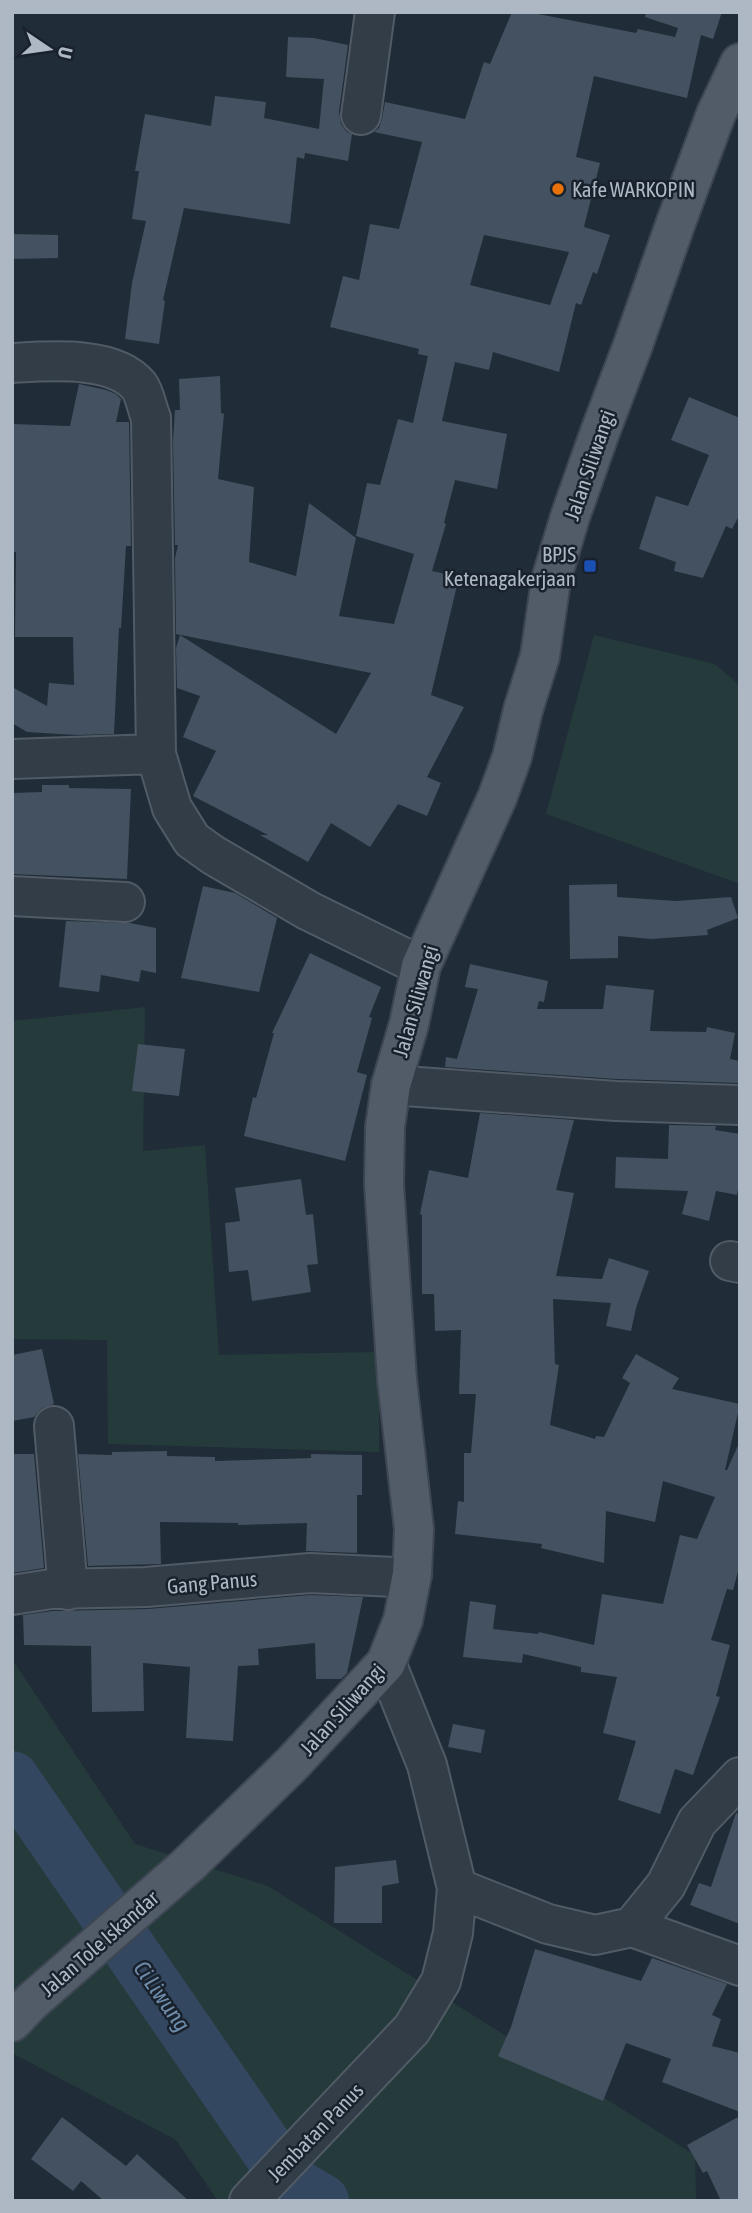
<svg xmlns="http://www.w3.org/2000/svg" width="752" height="2213" viewBox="0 0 752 2213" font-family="'Asap Condensed',sans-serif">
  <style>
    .green { fill: #253b3b }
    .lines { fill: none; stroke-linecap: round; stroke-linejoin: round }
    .river { stroke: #334860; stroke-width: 54 }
    .building { fill: #435160; fill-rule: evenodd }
    .minor-casing { stroke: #515b66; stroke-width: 42 }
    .major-casing { stroke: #3d4652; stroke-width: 42 }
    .minor { stroke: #333d48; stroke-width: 38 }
    .major { stroke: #515c68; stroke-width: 38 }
    .food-dot { fill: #e8710a; stroke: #19222c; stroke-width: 2.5 }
    .transit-dot { fill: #1a4fb4; stroke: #19222c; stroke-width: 2.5 }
    .labels { text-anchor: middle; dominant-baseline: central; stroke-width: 5; stroke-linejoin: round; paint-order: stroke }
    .poi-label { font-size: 21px; fill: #aeb8c5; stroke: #19222c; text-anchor: start }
    .street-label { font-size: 21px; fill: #aeb8c5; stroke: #19222c }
    .water-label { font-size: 23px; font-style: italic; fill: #6e8baa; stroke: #19222c }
  </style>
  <rect width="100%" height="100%" fill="#202c37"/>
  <path class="green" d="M 594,635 L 715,664 L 740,686 L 740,884 L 546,814 Z
    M 145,1007 L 143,1151 L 205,1145 L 219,1355 L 379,1352 L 379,1452 L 108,1444 L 107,1340 L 12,1339 L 12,1021 Z
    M 12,1659 L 135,1844 L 268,1886 L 695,2155 L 696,2201 L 218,2201 L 176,2140 L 12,2053 Z"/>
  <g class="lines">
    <path class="river" d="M 12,1778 L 290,2182 L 322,2201"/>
  </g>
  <path class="building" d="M 512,12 L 528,12 L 636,33 L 638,29 L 675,37 L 678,28 L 645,17 L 646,12 L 722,12 L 713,39 L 701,35 L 687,98 L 594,76 L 576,157 L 600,163 L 584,227 L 610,235 L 597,274 L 593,272 L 581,305 L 576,303 L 559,372 L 493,352 L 489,370 L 455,362 L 442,421 L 507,434 L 497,489 L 455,480 L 444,523 L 446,524 L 432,571 L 459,577 L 431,695 L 464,707 L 427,777 L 441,783 L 427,816 L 398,804 L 370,847 L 331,823 L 308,862 L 260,835 L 268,835 L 193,796 L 216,751 L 183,737 L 200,696 L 177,688 L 176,648 L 180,635 L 336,734 L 371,673 L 176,634 L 175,558 L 178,545 L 175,545 L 173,441 L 175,410 L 180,410 L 179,379 L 220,376 L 221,413 L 224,414 L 218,479 L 254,487 L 249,562 L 296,576 L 309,503 L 356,538 L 339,616 L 394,624 L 414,554 L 356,536 L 367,483 L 380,485 L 398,419 L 413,423 L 428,356 L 418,354 L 419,349 L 330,327 L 343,276 L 359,280 L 370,224 L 399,229 L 422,142 L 374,132 L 379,128 L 382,119 L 385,102 L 465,119 L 484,62 L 490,64 ZM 484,235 L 569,252 L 550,305 L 470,285 Z
    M 288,37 L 314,38 L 348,45 L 339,112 L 341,124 L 347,132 L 352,134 L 348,161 L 305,153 L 304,159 L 297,157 L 290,224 L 184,208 L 163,300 L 165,301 L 159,344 L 125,339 L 132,283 L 146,221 L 132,219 L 139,171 L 135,171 L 145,114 L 211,126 L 215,96 L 266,102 L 264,118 L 319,129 L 324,79 L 286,77 Z
    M 12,234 L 58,235 L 58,258 L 12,259 Z
    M 79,384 L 106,390 L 116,394 L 121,399 L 116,422 L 129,422 L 131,546 L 126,546 L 121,628 L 119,628 L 114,734 L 75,735 L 27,732 L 12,723 L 12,687 L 47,706 L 49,683 L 74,685 L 73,637 L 15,637 L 16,552 L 13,552 L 14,514 L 12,513 L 12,424 L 70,426 Z
    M 689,397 L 740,418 L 740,514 L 732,529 L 726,526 L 703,578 L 674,571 L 676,562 L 639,549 L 656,496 L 688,506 L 709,455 L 671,440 Z
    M 42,785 L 69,785 L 69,788 L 131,789 L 127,879 L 12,874 L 12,793 L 42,792 Z
    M 617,884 L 617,897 L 676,901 L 731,897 L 738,918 L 707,930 L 708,935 L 651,939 L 618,936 L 618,958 L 570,959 L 569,885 Z
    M 203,886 L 235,893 L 277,918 L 259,992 L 181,978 Z
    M 66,921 L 130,923 L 156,928 L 156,973 L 141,970 L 139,982 L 101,975 L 99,992 L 59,987 Z
    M 310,953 L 381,987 L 369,1017 L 372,1018 L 357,1072 L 367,1075 L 345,1161 L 244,1136 L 253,1097 L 256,1098 L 274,1033 L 272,1033 Z
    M 470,964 L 548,981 L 544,1002 L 539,1001 L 537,1009 L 603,1009 L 606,985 L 654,990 L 650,1031 L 706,1032 L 707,1027 L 735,1033 L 730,1059 L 740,1061 L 740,1083 L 617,1079 L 445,1067 L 446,1057 L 457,1059 L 478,989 L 465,987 Z
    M 138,1044 L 185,1049 L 179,1096 L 132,1091 Z
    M 480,1113 L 574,1120 L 556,1190 L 574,1193 L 556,1276 L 602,1279 L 609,1258 L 649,1271 L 636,1308 L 631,1331 L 606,1326 L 611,1303 L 553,1299 L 555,1364 L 559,1365 L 550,1425 L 595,1439 L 596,1436 L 604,1437 L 630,1383 L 622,1378 L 636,1354 L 679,1378 L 672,1389 L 740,1404 L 725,1470 L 727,1470 L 740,1441 L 740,1564 L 733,1590 L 727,1589 L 711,1640 L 730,1645 L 716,1696 L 720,1697 L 693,1775 L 675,1769 L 660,1814 L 618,1800 L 636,1741 L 603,1733 L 617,1677 L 581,1672 L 581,1667 L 523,1654 L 522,1663 L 463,1657 L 470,1601 L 496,1605 L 493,1629 L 538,1634 L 539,1632 L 594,1645 L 602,1594 L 663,1604 L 680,1535 L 697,1539 L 715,1497 L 663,1481 L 655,1522 L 606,1511 L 604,1563 L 541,1548 L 542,1544 L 455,1534 L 458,1501 L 464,1502 L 464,1453 L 471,1453 L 476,1394 L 459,1394 L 461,1330 L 435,1331 L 434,1294 L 422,1294 L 422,1215 L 420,1214 L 429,1170 L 468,1178 Z
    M 669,1125 L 716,1126 L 715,1130 L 740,1134 L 740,1178 L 737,1195 L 716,1191 L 709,1221 L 682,1214 L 688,1191 L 615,1188 L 616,1157 L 668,1159 Z
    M 301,1179 L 306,1215 L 313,1214 L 318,1264 L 307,1265 L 311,1292 L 252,1301 L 248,1270 L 229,1272 L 225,1223 L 240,1221 L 235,1188 Z
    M 42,1349 L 54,1404 L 42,1408 L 34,1417 L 12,1421 L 12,1355 Z
    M 167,1451 L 167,1456 L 215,1457 L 215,1461 L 311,1458 L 311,1454 L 362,1455 L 362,1495 L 357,1495 L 357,1553 L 306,1551 L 307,1523 L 238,1525 L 238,1523 L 160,1522 L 161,1564 L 88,1566 L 78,1454 L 112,1455 L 112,1452 Z
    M 12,1454 L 34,1454 L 44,1568 L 12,1573 Z
    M 310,1595 L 363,1597 L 347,1673 L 341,1679 L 316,1679 L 315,1643 L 258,1649 L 259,1665 L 238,1666 L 233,1741 L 186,1738 L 190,1667 L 143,1663 L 144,1711 L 92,1712 L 91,1646 L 24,1645 L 23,1615 L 53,1611 L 148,1609 Z
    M 453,1724 L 485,1730 L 481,1753 L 448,1747 Z
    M 736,1813 L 740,1814 L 740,1924 L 690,1905 L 699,1883 L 711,1887 Z
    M 396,1860 L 399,1883 L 382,1886 L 382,1923 L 334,1923 L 335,1867 Z
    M 535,1949 L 641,1981 L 652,1958 L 727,1984 L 712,2015 L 721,2019 L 712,2046 L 740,2053 L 740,2112 L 662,2082 L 671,2059 L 626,2043 L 603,2101 L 498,2056 L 511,2027 Z
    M 740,2116 L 740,2201 L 721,2201 L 707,2171 L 703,2173 L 687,2145 Z
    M 62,2117 L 126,2166 L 137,2154 L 189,2201 L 104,2201 L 81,2181 L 73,2191 L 31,2159 Z"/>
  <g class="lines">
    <g class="minor-casing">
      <path id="minor" d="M 361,115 L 375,12
        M 12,363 C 48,361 114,355 139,386 C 145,394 147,409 151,418 L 156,754 L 172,808 L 192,840 L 213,855 L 309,911 L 421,966
        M 12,759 L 156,754
        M 12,896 L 125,902
        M 391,1085 L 616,1101 L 740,1105
        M 730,1261 L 740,1263
        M 54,1426 L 68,1590
        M 12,1595 L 51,1589 L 146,1587 L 310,1573 L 395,1577 L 412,1574
        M 457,1888 L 548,1924 L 595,1935 L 632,1927 L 666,1885 L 697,1822 L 740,1777
        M 632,1927 L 740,1966
        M 249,2201 L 412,2029 L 441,1981 L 453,1933 L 457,1888 L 427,1765 L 386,1663"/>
    </g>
    <g class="major-casing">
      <path id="major" d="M 12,2022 L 31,2002 L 188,1865 L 292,1764 L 386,1663 L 403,1620 L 412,1574 L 414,1529 L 397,1380 L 384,1184 L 385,1127 L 391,1085 L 409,1024 L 421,966 L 497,798 L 512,757 L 523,710 L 540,656 L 551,580 L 570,517 L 600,432 L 633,345 L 675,225 L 716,114 L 740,63"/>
    </g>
    <use href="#minor" class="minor"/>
    <use href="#major" class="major"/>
  </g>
  <circle class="food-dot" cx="558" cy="189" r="7"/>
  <rect class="transit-dot" x="583" y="559" width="14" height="14" rx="3.5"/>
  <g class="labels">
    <g class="poi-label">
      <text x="572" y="189">Kafe WARKOPIN</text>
      <text x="576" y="554" text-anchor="end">BPJS<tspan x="576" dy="24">Ketenagakerjaan</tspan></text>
    </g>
    <g class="street-label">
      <text transform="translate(589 465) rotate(-71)">Jalan Siliwangi</text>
      <text transform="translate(415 1001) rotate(-74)">Jalan Siliwangi</text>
      <text transform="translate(212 1582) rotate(-5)">Gang Panus</text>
      <text transform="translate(342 1709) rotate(-48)">Jalan Siliwangi</text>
      <text transform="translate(99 1943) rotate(-41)">Jalan Tole Iskandar</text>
      <text transform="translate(315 2132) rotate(-46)">Jembatan Panus</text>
    </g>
    <g class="water-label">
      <text transform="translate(162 1996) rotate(55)">Ci Liwung</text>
    </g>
  </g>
  <rect width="752" height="2213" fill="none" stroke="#aeb8c5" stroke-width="28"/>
  <g transform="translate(49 49) rotate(103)" stroke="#19222c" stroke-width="5" paint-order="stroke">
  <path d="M0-5L12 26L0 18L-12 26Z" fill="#aeb8c5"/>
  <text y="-10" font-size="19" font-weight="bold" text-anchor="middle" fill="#aeb8c5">U</text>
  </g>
</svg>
